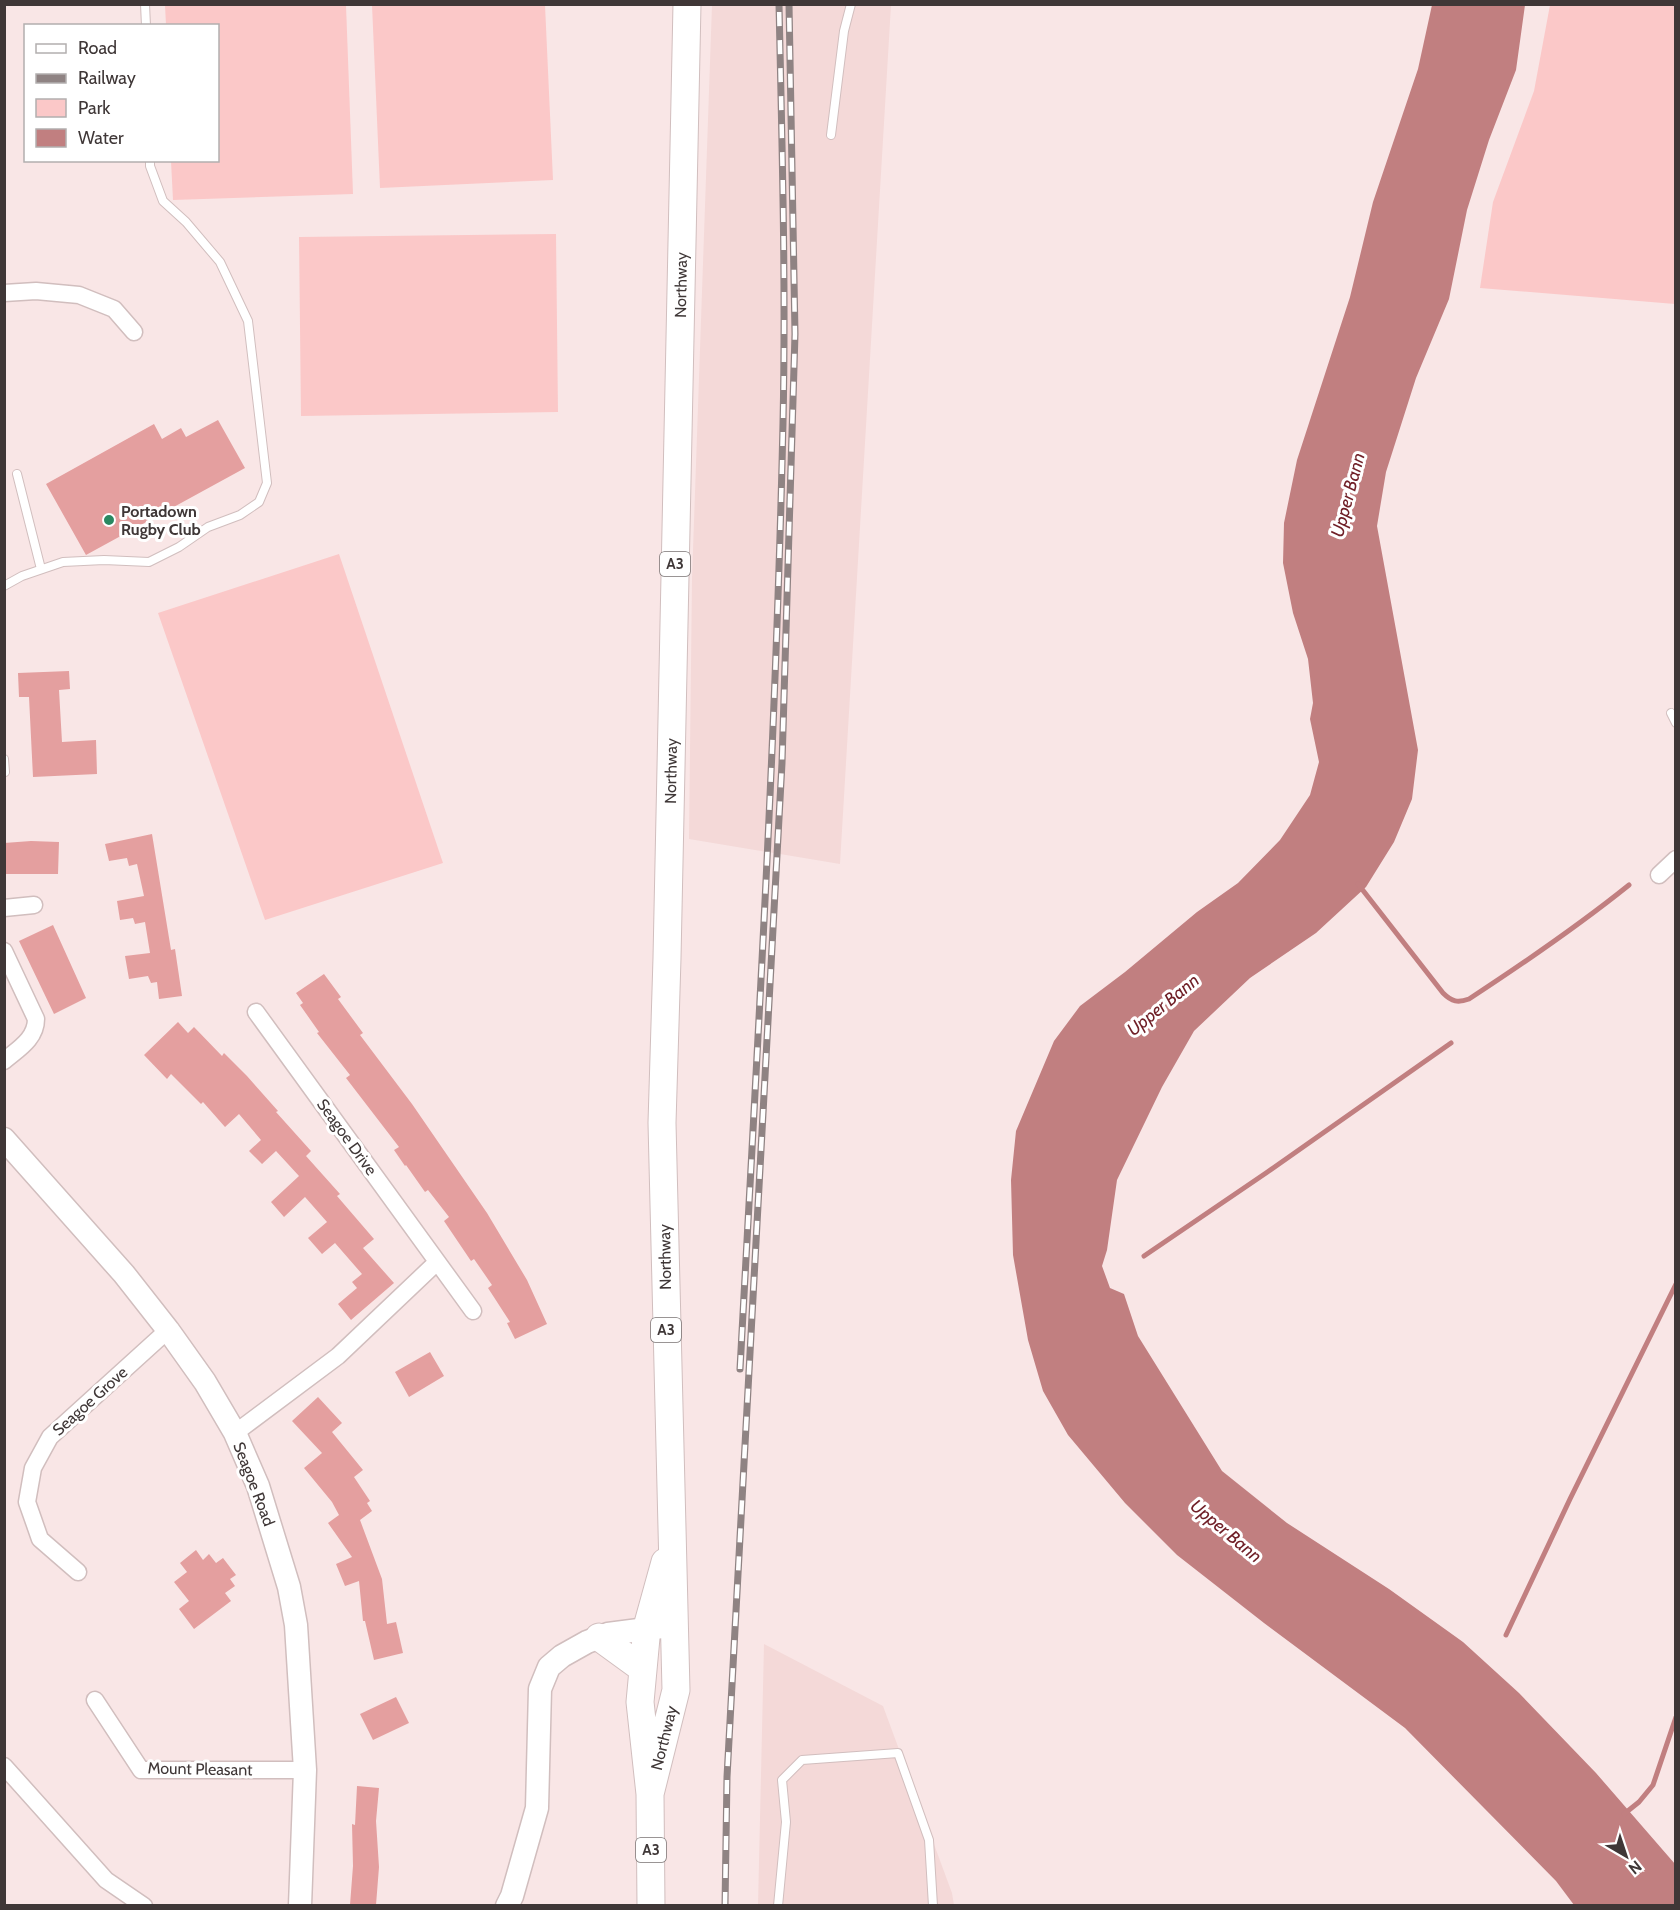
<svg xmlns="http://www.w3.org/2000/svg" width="1680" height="1910" viewBox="0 0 1680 1910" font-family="Cabin,sans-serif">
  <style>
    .built { fill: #f4d9d8 }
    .green { fill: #fbc8c8 }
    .water { fill: #c17f80 }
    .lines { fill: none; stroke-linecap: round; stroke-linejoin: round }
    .stream { stroke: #c17f80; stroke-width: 5 }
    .building { fill: #e49f9f }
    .service-casing { stroke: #d1bebe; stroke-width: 10 }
    .minor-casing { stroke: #d1bebe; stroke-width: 19 }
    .secondary-casing { stroke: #d1bebe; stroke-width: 25 }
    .trunk-casing { stroke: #d1bebe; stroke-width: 29 }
    .service { stroke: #fff; stroke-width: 8 }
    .minor { stroke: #fff; stroke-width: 16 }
    .secondary { stroke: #fff; stroke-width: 22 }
    .trunk { stroke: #fff; stroke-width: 27 }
    .rail-casing { stroke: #8f8383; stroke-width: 7 }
    .rail { stroke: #fff; stroke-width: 4.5; stroke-dasharray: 14; stroke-linecap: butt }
    .poi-dot { fill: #298861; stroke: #fff; stroke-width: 2 }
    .labels { text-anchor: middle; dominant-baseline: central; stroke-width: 6; stroke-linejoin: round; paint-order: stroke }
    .shield { fill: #fff; stroke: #797373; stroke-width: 1.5 }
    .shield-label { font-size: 15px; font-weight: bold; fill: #3f3737 }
    .street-label { font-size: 16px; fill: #3f3737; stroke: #fff }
    .poi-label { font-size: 16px; font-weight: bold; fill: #3f3737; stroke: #fff; text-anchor: start }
    .water-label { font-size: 18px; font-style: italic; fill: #702028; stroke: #fff }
  </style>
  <rect width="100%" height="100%" fill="#f9e6e6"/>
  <path class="built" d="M 712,5 L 891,5 L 840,864 L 689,839 L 692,579 Z
    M 764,1644 L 883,1706 L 952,1893 L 954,1905 L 758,1906 Z"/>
  <path class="green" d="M 165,5 L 346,5 L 353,194 L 173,200 L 171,161 L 218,160 L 218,26 L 166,25 Z
    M 372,5 L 545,5 L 553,180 L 380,188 Z
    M 1550,5 L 1675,5 L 1675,304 L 1480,288 L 1493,202 L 1534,91 Z
    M 556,234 L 558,412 L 301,416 L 299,237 Z
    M 339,554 L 443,863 L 265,920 L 158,613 Z"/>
  <path class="water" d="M 1432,5 L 1525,5 L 1516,70 L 1489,140 L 1467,210 L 1449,299 L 1416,378 L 1386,472 L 1377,526 L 1418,750 L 1412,799 L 1394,842 L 1366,887 L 1316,933 L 1250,978 L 1194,1031 L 1162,1087 L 1117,1180 L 1107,1250 L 1102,1266 L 1110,1288 L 1124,1294 L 1138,1336 L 1222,1471 L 1287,1523 L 1389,1589 L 1463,1642 L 1519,1693 L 1596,1773 L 1675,1864 L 1675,1905 L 1574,1905 L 1556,1881 L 1405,1728 L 1264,1623 L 1177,1555 L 1125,1503 L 1068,1435 L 1043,1391 L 1028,1340 L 1013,1255 L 1011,1180 L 1016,1131 L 1054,1041 L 1080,1006 L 1125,972 L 1197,912 L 1238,883 L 1280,840 L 1310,795 L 1319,762 L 1310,719 L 1313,703 L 1308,659 L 1293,613 L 1283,563 L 1284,523 L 1297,460 L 1350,297 L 1373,202 L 1418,69 Z"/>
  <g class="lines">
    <path class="stream" d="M 1358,884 L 1443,993 C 1452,1002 1458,1003 1469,999 C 1524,963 1578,926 1629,885
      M 1144,1256 L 1266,1173 L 1451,1043
      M 1506,1635 L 1570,1499 L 1676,1284
      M 1624,1814 L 1639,1802 L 1653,1785 L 1676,1717"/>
  </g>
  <path class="building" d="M 218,420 L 245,468 L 86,555 L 46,484 L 154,424 L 162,439 L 181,428 L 186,437 Z
    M 69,671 L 70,689 L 59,690 L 62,742 L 96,740 L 97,774 L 33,777 L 29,697 L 19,697 L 18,673 Z
    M 152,834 L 171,950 L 175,949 L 182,996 L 159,999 L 157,982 L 151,983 L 148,976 L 129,979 L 125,956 L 150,953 L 145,922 L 135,924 L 133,918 L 120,920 L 117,901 L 144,896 L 137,864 L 129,866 L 127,858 L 109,861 L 105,844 Z
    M 31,841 L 59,842 L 58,874 L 4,874 L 4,843 Z
    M 53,925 L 86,998 L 54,1014 L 19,941 Z
    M 324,974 L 341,997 L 338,999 L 363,1033 L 360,1035 L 412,1104 L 487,1213 L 527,1280 L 547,1324 L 515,1339 L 507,1323 L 510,1322 L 488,1288 L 492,1285 L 474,1259 L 471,1261 L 444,1221 L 449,1217 L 428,1190 L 425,1192 L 406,1165 L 405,1166 L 394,1150 L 399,1147 L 346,1078 L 350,1075 L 317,1033 L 319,1032 L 300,1005 L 303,1003 L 296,993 Z
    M 178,1022 L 188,1033 L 194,1027 L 222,1056 L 224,1053 L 247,1076 L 278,1111 L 276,1112 L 311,1151 L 306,1156 L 340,1194 L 337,1196 L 374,1239 L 363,1248 L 394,1283 L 351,1320 L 338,1304 L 357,1288 L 352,1282 L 362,1274 L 335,1243 L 322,1254 L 308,1238 L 327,1222 L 305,1197 L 284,1217 L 271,1202 L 299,1176 L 276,1151 L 262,1164 L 249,1151 L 261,1140 L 239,1114 L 225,1127 L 203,1102 L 201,1104 L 171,1074 L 167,1079 L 144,1055 Z
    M 430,1352 L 444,1376 L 409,1397 L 395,1372 Z
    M 318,1397 L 342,1423 L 332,1432 L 363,1470 L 354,1477 L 370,1501 L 367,1503 L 372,1511 L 360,1520 L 382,1579 L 387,1624 L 396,1622 L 403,1653 L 374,1660 L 365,1621 L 363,1621 L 359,1581 L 345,1586 L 336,1564 L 352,1557 L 328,1523 L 339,1515 L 332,1502 L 304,1468 L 322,1453 L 292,1421 Z
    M 196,1550 L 203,1560 L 209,1554 L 216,1563 L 223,1558 L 236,1575 L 230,1579 L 235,1586 L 225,1593 L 231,1601 L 194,1629 L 179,1609 L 189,1601 L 174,1582 L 187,1572 L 180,1563 Z
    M 396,1697 L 409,1723 L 373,1740 L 360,1714 Z
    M 357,1786 L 379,1788 L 376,1821 L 379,1867 L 376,1905 L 350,1905 L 353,1866 L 352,1824 L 355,1825 Z"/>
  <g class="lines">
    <g class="service-casing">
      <path id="service" d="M 145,4 L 146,26
        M 831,135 L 844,31 L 851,4
        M 17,474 L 41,569
        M 4,586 L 22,576 L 63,562 L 104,560 L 149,562 L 179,547 L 208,527 L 240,515 L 259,502 L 267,483 L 248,321 L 220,262 L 186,222 L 163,201 L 150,166 L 150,160
        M 1671,713 L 1676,723
        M 4,759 L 5,772
        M 778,1906 L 786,1822 L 782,1780 L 802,1760 L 898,1753 L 929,1840 L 933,1906"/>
    </g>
    <g class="minor-casing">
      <path id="minor" d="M 4,293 L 36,291 L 79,295 L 114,309 L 134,332
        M 1659,875 L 1676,859
        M 4,908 L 34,905
        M 4,951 L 36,1019 C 36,1039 18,1049 4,1061
        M 256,1012 L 473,1311
        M 235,1433 L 338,1356 L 437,1262
        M 78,1572 L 40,1539 L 27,1502 L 33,1468 L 50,1437 L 168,1330
        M 95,1700 L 141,1770 L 305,1770
        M 4,1766 L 106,1880 L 144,1906"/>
    </g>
    <g class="secondary-casing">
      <path id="secondary" d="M 4,1139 L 124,1274 L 168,1330 L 205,1382 L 235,1433 L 258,1486 L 289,1587 L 296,1625 L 305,1770 L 300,1906
        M 507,1906 L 512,1896 L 537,1808 L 540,1689 L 549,1667 L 562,1656 L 587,1642 L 608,1634 L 662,1627"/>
    </g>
    <g class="trunk-casing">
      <path id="trunk" d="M 599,1637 L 643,1669
        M 650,1794 L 676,1690 L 662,1123 L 667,958 L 687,4
        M 651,1906 L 650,1794 L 640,1702 L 647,1627 L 665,1562"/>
    </g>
    <use href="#service" class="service"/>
    <use href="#minor" class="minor"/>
    <use href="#secondary" class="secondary"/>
    <use href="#trunk" class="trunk"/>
    <g class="rail-casing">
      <path id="rail" d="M 740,1369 C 757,1054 776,739 783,423 C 786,284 782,144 779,4
        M 725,1906 L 727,1777 L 782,763 L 795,334 L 789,4"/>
    </g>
    <use href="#rail" class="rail"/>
  </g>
  <circle class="poi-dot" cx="109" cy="520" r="6"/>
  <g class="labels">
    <g class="shield">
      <rect x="660" y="552" width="30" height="24" rx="4.5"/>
      <rect x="651" y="1318" width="30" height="24" rx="4.5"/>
      <rect x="636" y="1838" width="30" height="24" rx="4.5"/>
    </g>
    <g class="shield-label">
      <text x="675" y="564">A3</text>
      <text x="666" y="1330">A3</text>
      <text x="651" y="1850">A3</text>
    </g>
    <g class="street-label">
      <text transform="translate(681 285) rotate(-89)">Northway</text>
      <text transform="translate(671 771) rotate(-89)">Northway</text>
      <text transform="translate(347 1137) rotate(54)">Seagoe Drive</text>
      <text transform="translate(665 1257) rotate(-91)">Northway</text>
      <text transform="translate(90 1401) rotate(-42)">Seagoe Grove</text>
      <text transform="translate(254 1484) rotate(69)">Seagoe Road</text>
      <text transform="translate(664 1738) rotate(-76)">Northway</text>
      <text transform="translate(200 1769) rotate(1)">Mount Pleasant</text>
    </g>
    <g class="poi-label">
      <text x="121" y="511">Portadown<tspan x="121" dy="18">Rugby Club</tspan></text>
    </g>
    <g class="water-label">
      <text transform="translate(1348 495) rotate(-75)">Upper Bann</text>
      <text transform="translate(1163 1005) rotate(-39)">Upper Bann</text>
      <text transform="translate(1226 1531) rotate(40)">Upper Bann</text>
    </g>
  </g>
  <rect width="1680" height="1910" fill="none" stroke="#3f3737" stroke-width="12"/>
  <rect x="24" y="24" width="195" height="138" fill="#ffffff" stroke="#b2afaf" stroke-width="1.5"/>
  <rect x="36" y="44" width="30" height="9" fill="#ffffff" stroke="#b2afaf" stroke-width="1.5"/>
  <text x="78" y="54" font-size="18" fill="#3f3737">Road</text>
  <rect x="36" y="74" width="30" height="9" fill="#8f8383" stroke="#b2afaf" stroke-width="1.5"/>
  <text x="78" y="84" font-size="18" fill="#3f3737">Railway</text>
  <rect x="36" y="99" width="30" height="18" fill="#fbc8c8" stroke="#b2afaf" stroke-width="1.5"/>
  <text x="78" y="114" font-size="18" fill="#3f3737">Park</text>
  <rect x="36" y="129" width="30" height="18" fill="#c17f80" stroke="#b2afaf" stroke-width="1.5"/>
  <text x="78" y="144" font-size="18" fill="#3f3737">Water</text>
  <g transform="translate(1626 1856) rotate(141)" stroke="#ffffff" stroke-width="4.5" paint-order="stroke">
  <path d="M0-4.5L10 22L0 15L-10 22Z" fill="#3f3737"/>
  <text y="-9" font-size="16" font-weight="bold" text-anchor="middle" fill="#3f3737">N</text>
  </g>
</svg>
